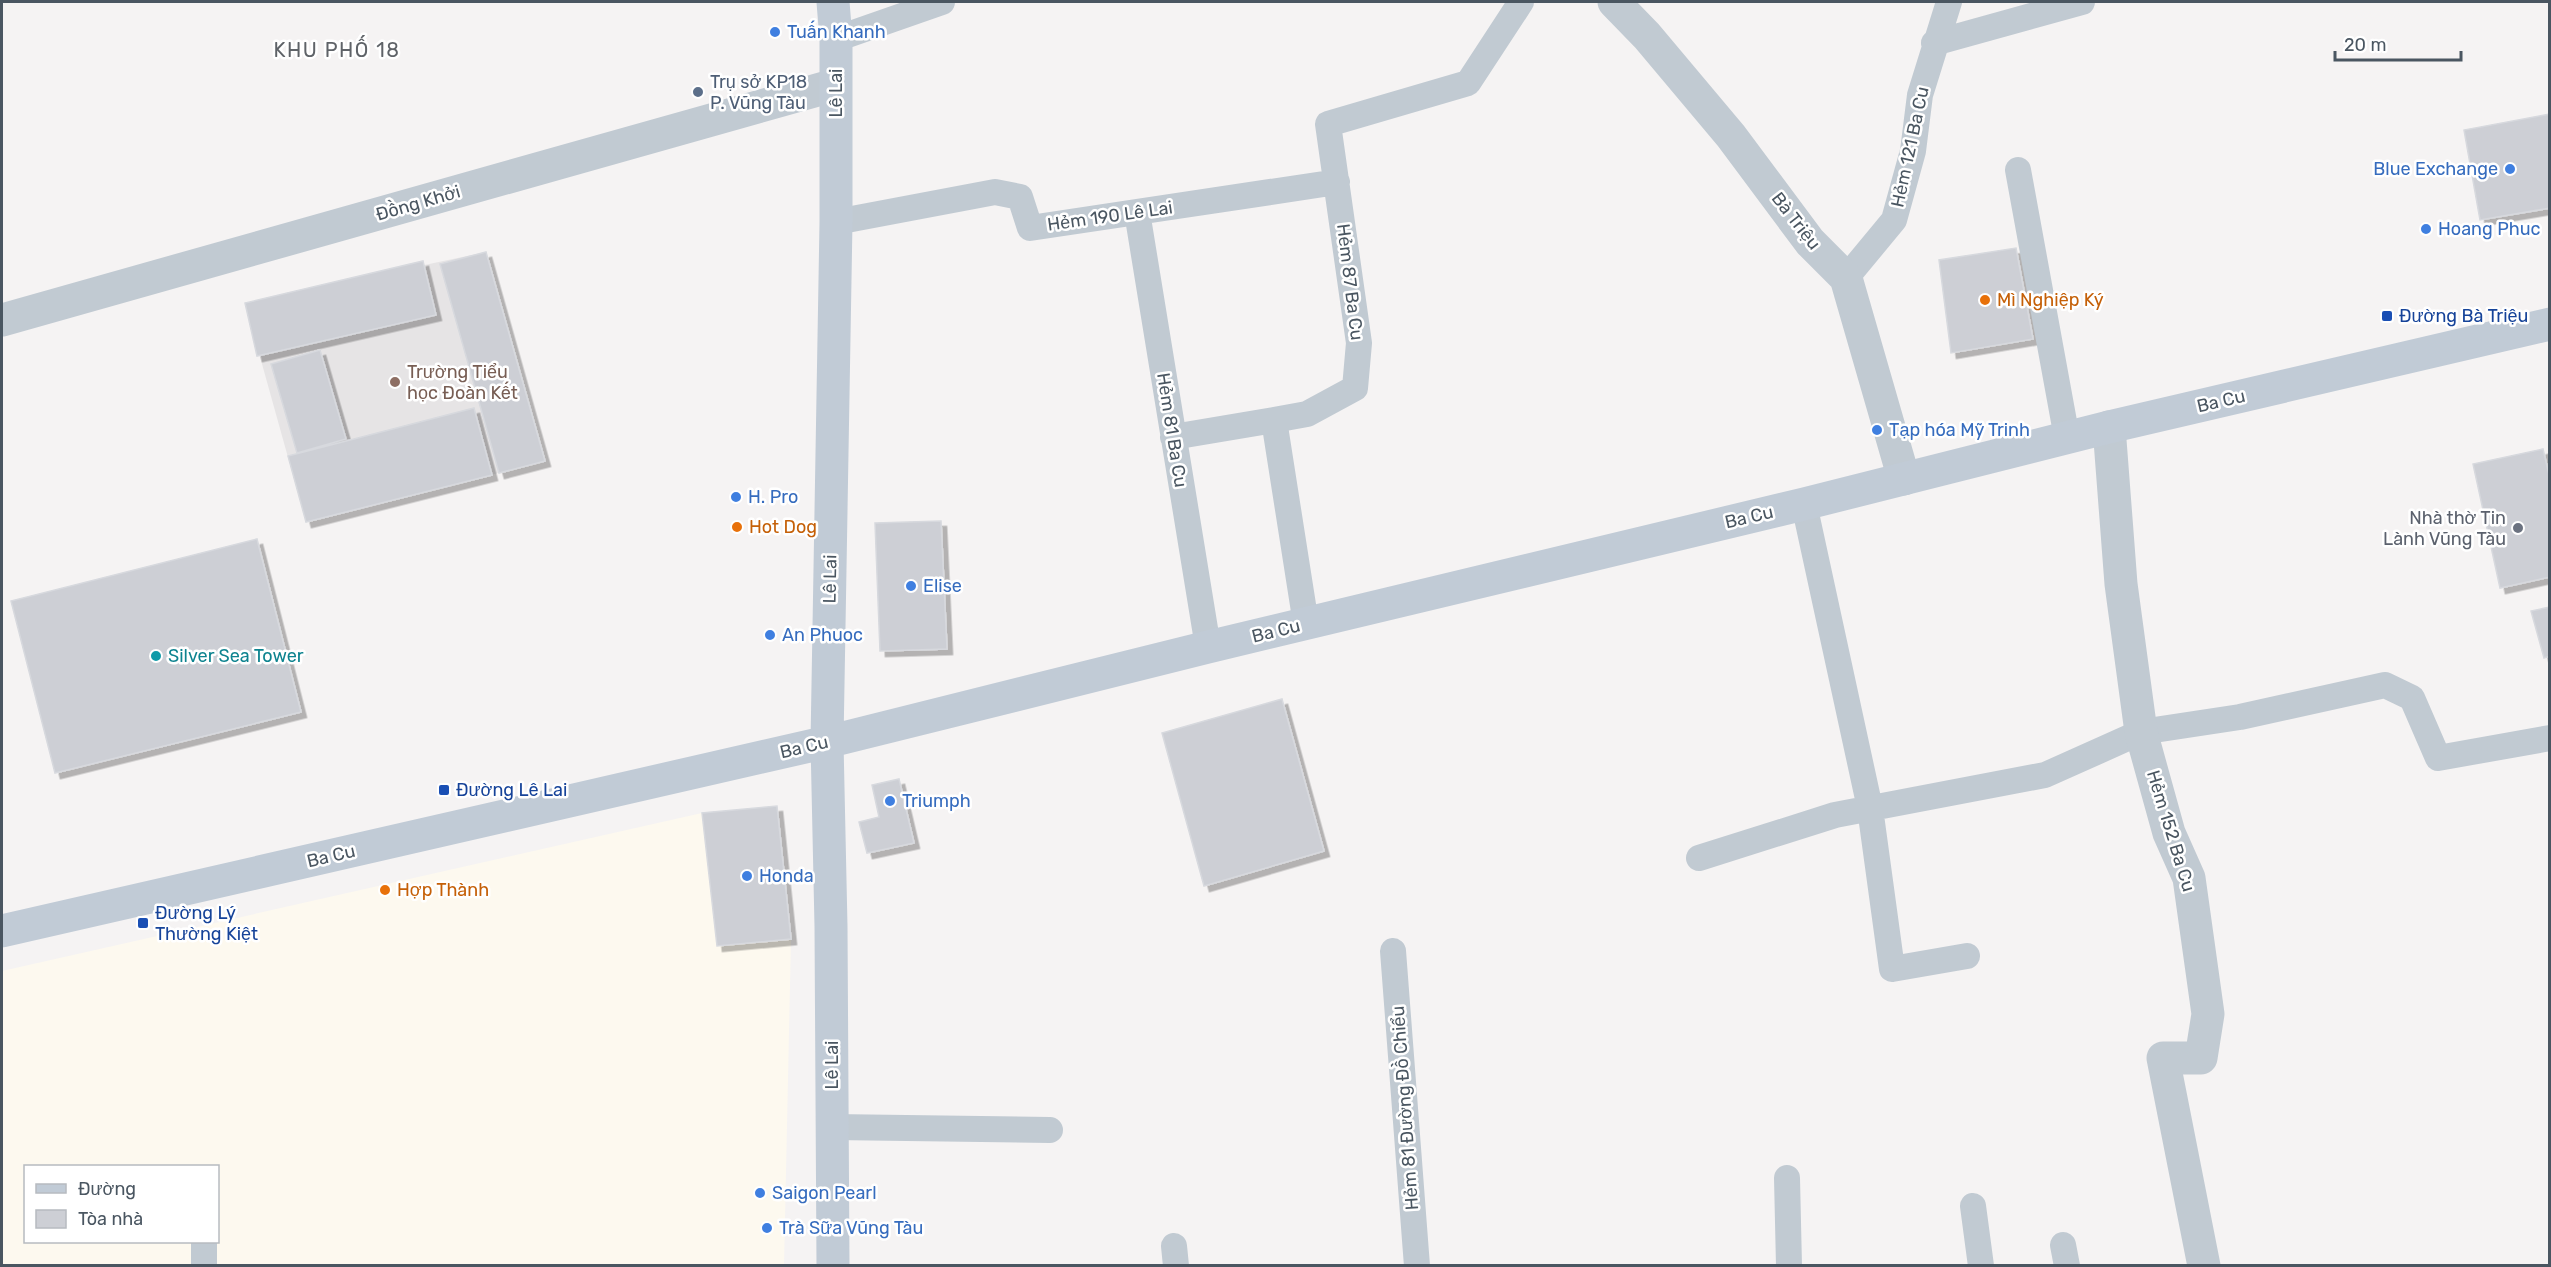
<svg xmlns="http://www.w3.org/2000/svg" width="2551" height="1267" viewBox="0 0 2551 1267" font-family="Rubik,sans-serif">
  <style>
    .commercial { fill: #fdf9ef; fill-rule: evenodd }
    .education { fill: #e6e4e5 }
    .building { fill: #cdcfd5; stroke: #d7d9de; stroke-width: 1.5; filter: url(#shadow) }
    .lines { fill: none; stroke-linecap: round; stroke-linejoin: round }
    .lane { stroke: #c1cad2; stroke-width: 26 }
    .street { stroke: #c1cad2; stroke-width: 33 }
    .secondary { stroke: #c1cbd6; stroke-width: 33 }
    .shop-dot { fill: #3f7fe0; stroke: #fff; stroke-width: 2 }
    .service-dot { fill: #5c6f8a; stroke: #fff; stroke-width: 2 }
    .food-dot { fill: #e8710a; stroke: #fff; stroke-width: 2 }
    .transit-dot { fill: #1a4fb4; stroke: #fff; stroke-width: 2 }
    .education-dot { fill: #8d6e63; stroke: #fff; stroke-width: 2 }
    .worship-dot { fill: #6b7280; stroke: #fff; stroke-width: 2 }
    .culture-dot { fill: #0f9aa8; stroke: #fff; stroke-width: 2 }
    .labels { text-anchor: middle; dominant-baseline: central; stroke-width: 5; stroke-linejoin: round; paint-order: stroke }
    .shop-label { font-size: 18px; fill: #366cbe; stroke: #fff; text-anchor: start }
    .service-label { font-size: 18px; fill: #4e5e75; stroke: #fff; text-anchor: start }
    .street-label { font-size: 18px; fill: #4a5661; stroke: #fff }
    .food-label { font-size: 18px; fill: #c56008; stroke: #fff; text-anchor: start }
    .transit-label { font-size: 18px; fill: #164399; stroke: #fff; text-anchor: start }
    .education-label { font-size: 18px; fill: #785e54; stroke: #fff; text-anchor: start }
    .worship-label { font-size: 18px; fill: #5b616d; stroke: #fff; text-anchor: end }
    .culture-label { font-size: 18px; fill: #0d838f; stroke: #fff; text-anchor: start }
    .neighbourhood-label { font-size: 20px; letter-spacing: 1.5px; fill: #5f6368; stroke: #fff }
  </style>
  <defs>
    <filter id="shadow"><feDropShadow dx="5.5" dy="5.5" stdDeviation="0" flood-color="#0004"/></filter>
  </defs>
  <rect width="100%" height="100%" fill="#f5f3f3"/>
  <path class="commercial" d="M 702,813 L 717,945 L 791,939 L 784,1265 L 2,1265 L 2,971 ZM 26,1166 L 218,1166 L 218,1242 L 26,1242 Z"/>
  <path class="education" d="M 486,252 L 545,461 L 306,522 L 245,303 Z"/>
  <path class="building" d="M 2550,114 L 2550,208 L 2480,220 L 2464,130 Z
    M 2016,248 L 2033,339 L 1951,353 L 1939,260 Z
    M 486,252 L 545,461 L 499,473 L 440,264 Z
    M 423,261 L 436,315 L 257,356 L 245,303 Z
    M 320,350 L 346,439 L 297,453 L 271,364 Z
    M 474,408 L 492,475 L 306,522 L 288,456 Z
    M 2543,449 L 2550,479 L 2550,577 L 2500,588 L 2473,464 Z
    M 941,521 L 947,649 L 880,651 L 875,523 Z
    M 257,539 L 301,712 L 55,773 L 11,601 Z
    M 2550,607 L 2550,656 L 2544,658 L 2531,611 Z
    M 1282,699 L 1324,851 L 1204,886 L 1162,733 Z
    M 899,779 L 914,843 L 867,853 L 859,822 L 879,817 L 872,785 Z
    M 777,806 L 791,939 L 717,946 L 702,813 Z"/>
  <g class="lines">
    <path class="lane" d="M 836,39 L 942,2
      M 1934,43 L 2082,2
      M 2018,170 L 2067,438
      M 1137,212 L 1208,647
      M 836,222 L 995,192 L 1020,197 L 1030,228 L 1337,182
      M 1846,278 L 1894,220 L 1913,151 L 1920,95 L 1949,2
      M 1173,437 L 1274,420
      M 1804,504 L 1870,808 L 1892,969 L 1967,956
      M 1306,624 L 1274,420 L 1307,414 L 1355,388 L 1359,343 L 1328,124 L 1468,83 L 1521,2
      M 1699,858 L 1835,815 L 2045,775 L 2141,732 L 2240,717 L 2385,685 L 2412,698 L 2438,758 L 2550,738
      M 1393,951 L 1417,1266
      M 832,1127 L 1050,1130
      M 1787,1178 L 1789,1266
      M 1973,1206 L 1981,1266
      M 204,1242 L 204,1266
      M 2063,1245 L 2067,1266
      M 1174,1246 L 1176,1266"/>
    <path class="street" d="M 1614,2 L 1647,36 L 1731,136 L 1810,242 L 1846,278 L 1904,479
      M 2,320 L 835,85
      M 2109,427 L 2121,584 L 2141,732 L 2169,833 L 2189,878 L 2208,1014 L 2201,1058 L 2163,1058 L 2204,1266"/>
    <path class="secondary" d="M 833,2 L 836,39 L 836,222 L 827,742 L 831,926 L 833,1266
      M 2,931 L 827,742 L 1208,647 L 1804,504 L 2109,427 L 2550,324"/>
  </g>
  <g class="shop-dot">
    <circle cx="775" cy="32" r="6"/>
    <circle cx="2510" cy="169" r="6"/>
    <circle cx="2426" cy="229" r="6"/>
    <circle cx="1877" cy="430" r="6"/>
    <circle cx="736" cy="497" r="6"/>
    <circle cx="911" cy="586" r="6"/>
    <circle cx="770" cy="635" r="6"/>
    <circle cx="890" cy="801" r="6"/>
    <circle cx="747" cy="876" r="6"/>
    <circle cx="760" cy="1193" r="6"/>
    <circle cx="767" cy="1228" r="6"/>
  </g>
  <circle class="service-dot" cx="698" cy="92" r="6"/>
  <g class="food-dot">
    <circle cx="1985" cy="300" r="6"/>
    <circle cx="737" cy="527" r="6"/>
    <circle cx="385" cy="890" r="6"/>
  </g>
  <g class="transit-dot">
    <rect x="2381" y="310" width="12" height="12" rx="3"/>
    <rect x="438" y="784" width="12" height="12" rx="3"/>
    <rect x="137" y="917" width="12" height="12" rx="3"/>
  </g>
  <circle class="education-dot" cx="395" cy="382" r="6"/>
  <circle class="worship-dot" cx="2518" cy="528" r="6"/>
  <circle class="culture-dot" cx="156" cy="656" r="6"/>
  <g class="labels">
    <g class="shop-label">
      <text x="787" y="32">Tuấn Khanh</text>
      <text x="2498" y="169" text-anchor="end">Blue Exchange</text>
      <text x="2438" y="229">Hoang Phuc</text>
      <text x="1889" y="430">Tạp hóa Mỹ Trinh</text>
      <text x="748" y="497">H. Pro</text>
      <text x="923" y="586">Elise</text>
      <text x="782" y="635">An Phuoc</text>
      <text x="902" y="801">Triumph</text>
      <text x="759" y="876">Honda</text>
      <text x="772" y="1193">Saigon Pearl</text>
      <text x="779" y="1228">Trà Sữa Vũng Tàu</text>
    </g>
    <g class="service-label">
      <text x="710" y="82">Trụ sở KP18<tspan x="710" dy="21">P. Vũng Tàu</tspan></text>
    </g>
    <g class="street-label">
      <text transform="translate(836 93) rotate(-90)">Lê Lai</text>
      <text transform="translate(1910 147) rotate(-78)">Hẻm 121 Ba Cu</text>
      <text transform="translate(418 203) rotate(-16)">Đồng Khởi</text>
      <text transform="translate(1110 216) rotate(-8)">Hẻm 190 Lê Lai</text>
      <text transform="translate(1796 221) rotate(52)">Bà Triệu</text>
      <text transform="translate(1350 282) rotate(83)">Hẻm 87 Ba Cu</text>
      <text transform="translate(2221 401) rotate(-13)">Ba Cu</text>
      <text transform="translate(1172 430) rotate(81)">Hẻm 81 Ba Cu</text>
      <text transform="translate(1749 517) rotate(-13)">Ba Cu</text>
      <text transform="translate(830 579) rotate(-89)">Lê Lai</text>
      <text transform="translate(1276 631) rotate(-14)">Ba Cu</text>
      <text transform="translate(804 747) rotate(-13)">Ba Cu</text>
      <text transform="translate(2171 831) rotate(73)">Hẻm 152 Ba Cu</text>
      <text transform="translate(331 856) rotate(-13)">Ba Cu</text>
      <text transform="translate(832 1065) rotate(-90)">Lê Lai</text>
      <text transform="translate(1405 1108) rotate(-94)">Hẻm 81 Đường Đồ Chiểu</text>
    </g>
    <g class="food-label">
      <text x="1997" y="300">Mì Nghiệp Ký</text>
      <text x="749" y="527">Hot Dog</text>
      <text x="397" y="890">Hợp Thành</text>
    </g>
    <g class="transit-label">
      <text x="2399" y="316">Đường Bà Triệu</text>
      <text x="456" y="790">Đường Lê Lai</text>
      <text x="155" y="913">Đường Lý<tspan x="155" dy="21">Thường Kiệt</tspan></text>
    </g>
    <g class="education-label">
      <text x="407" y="372">Trường Tiểu<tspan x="407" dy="21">học Đoàn Kết</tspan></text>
    </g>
    <g class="worship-label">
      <text x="2506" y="518">Nhà thờ Tin<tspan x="2506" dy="21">Lành Vũng Tàu</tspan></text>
    </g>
    <g class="culture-label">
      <text x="168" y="656">Silver Sea Tower</text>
    </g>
    <g class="neighbourhood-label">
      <text x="337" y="50">KHU PHỐ 18</text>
    </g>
  </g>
  <rect width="2551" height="1267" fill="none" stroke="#4a5661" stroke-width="6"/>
  <rect x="24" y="1165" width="195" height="78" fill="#ffffff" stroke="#b7bbc0" stroke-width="1.5"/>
  <rect x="36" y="1184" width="30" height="9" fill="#c1cbd6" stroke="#b7bbc0" stroke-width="1.5"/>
  <text x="78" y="1195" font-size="18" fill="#4a5661">Đường</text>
  <rect x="36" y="1210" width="30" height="18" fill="#cdcfd5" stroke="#b7bbc0" stroke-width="1.5"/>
  <text x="78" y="1225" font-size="18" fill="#4a5661">Tòa nhà</text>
  <path d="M2335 51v9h126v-9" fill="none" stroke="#4a5661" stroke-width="3"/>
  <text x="2344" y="51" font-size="18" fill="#4a5661" stroke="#ffffff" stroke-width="4.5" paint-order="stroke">20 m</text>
</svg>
